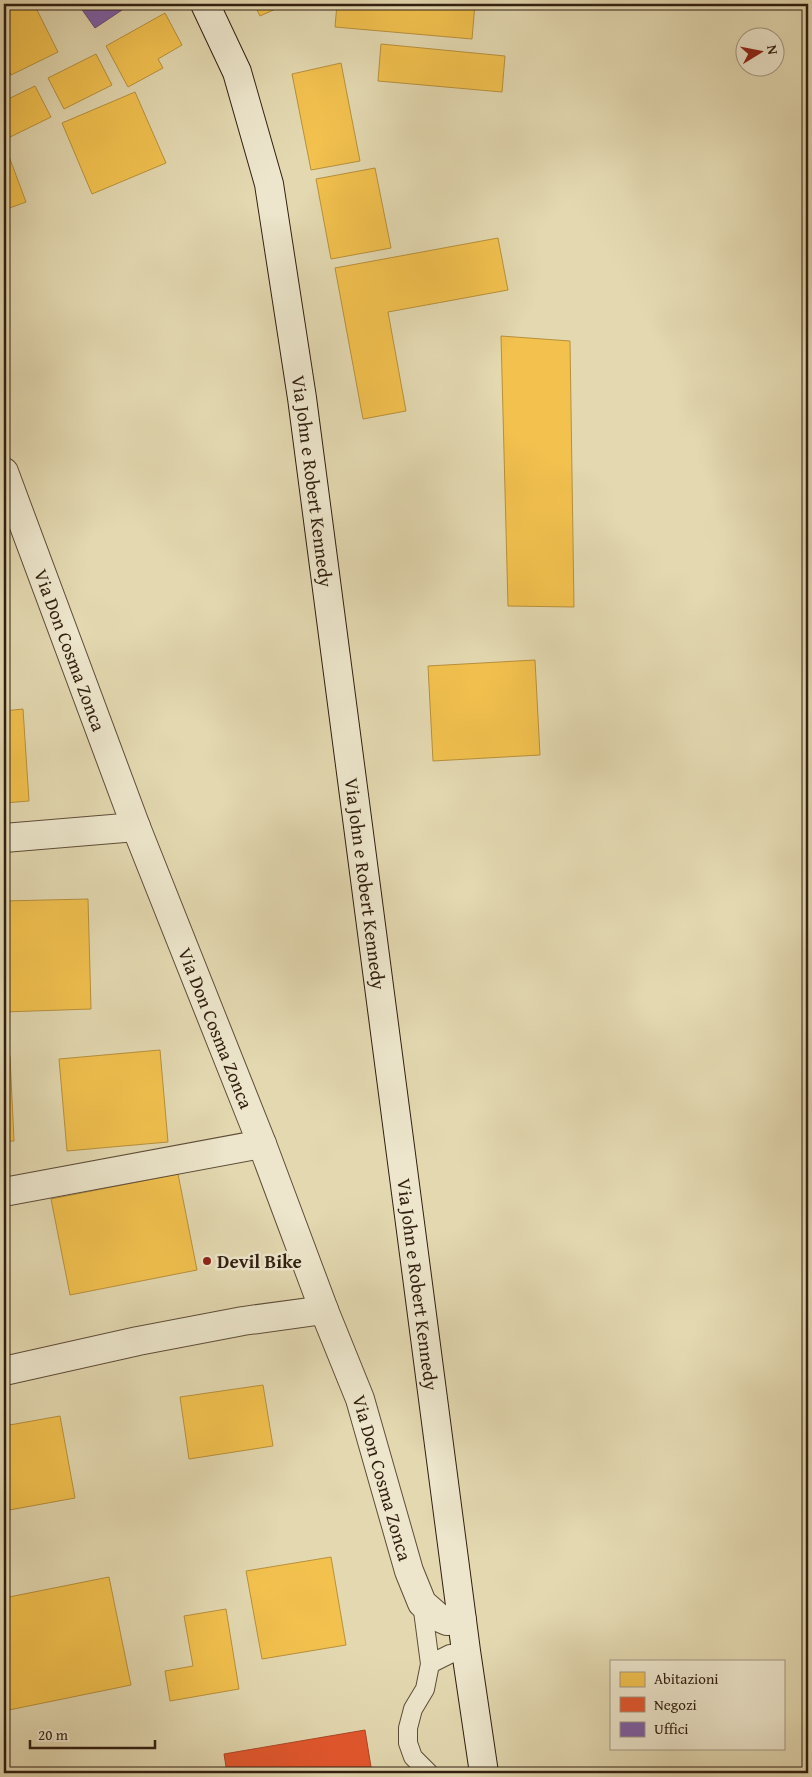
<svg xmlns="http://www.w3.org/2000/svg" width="812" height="1777" viewBox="0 0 812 1777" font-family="'Gentium Book Plus',serif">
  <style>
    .homes { fill: #f2c14e; stroke: #b8903b }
    .shops { fill: #e4572e; stroke: #ae4625 }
    .offices { fill: #7b5ea7; stroke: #654b7a }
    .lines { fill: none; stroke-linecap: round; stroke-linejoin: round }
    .service-casing { stroke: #5e4d38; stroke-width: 20 }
    .minor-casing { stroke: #5e4d38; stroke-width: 30 }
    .secondary-casing { stroke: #311f10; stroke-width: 30 }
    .service { stroke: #ede6cc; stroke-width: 18 }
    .minor { stroke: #ede6cc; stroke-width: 28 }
    .secondary { stroke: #ede6cc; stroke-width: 28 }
    .poi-dot { fill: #8f2418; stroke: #ede6cc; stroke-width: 2 }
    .labels { text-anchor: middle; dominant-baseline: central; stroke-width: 5; stroke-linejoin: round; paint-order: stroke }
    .street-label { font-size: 19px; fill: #311f10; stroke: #ede6cc }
    .poi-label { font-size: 19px; font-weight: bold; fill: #311f10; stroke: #ede6cc; text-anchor: start }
  </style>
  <rect width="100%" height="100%" fill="#e3d8b0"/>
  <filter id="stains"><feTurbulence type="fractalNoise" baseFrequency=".004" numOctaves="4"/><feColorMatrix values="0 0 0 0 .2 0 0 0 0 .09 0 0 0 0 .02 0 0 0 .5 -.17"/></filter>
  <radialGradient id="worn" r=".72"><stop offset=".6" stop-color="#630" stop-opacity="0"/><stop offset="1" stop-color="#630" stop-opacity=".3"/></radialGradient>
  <path class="homes" d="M 4,4 L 34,4 L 58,52 L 11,75 L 4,60 Z
    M 254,4 L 287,4 L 260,16 Z
    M 337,4 L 475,4 L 472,39 L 335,27 Z
    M 165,13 L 182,45 L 158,59 L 163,68 L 128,87 L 106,46 Z
    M 381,44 L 505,56 L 502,92 L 378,81 Z
    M 96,54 L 112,85 L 64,109 L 48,78 Z
    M 341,63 L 360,161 L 311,170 L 292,74 Z
    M 35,86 L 51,117 L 4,140 L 4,101 Z
    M 135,92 L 166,163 L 92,194 L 62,123 Z
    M 4,143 L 26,202 L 4,210 Z
    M 375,168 L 391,248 L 331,259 L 316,179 Z
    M 498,238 L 508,290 L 388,312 L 406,411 L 363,419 L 335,268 Z
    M 501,336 L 570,341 L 574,607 L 508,606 Z
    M 535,660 L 540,755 L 433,761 L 428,666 Z
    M 23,709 L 29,801 L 4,803 L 4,711 Z
    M 88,899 L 91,1009 L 4,1012 L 4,901 Z
    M 160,1050 L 168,1142 L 67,1151 L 59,1059 Z
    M 4,1056 L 10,1056 L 14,1141 L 4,1141 Z
    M 178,1174 L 197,1270 L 70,1295 L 51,1199 Z
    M 263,1385 L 273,1446 L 189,1459 L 180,1397 Z
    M 60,1416 L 75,1498 L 4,1511 L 4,1426 Z
    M 331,1557 L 346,1645 L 262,1659 L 246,1571 Z
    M 109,1577 L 131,1685 L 4,1711 L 4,1598 Z
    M 226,1609 L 239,1689 L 170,1701 L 165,1671 L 193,1666 L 184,1616 Z"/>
  <path class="shops" d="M 365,1730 L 372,1773 L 227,1773 L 224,1754 Z"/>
  <path class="offices" d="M 78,4 L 131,4 L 95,28 Z"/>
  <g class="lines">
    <g class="service-casing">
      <path id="service" d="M 422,1603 L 430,1664
        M 429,1773 L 413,1757 L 408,1743 L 408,1728 L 413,1709 L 425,1689 L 430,1664 L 450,1654 L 466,1651"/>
    </g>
    <g class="minor-casing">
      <g id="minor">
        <path id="s1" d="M 4,472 L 136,827 L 262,1144 L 324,1310 L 360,1399 L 409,1571 L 422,1603 L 438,1617 L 447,1621 L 462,1620"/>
        <path d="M 4,838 L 136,827"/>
        <path d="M 4,1192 L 262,1144"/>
        <path d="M 4,1371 L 138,1341 L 243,1321 L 324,1310"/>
      </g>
    </g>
    <g class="secondary-casing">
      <g id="secondary">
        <path id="s2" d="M 205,4 L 237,72 L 269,184 L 302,398 L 466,1651 L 484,1773"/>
      </g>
    </g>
    <use href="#service" class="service"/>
    <use href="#minor" class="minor"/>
    <use href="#secondary" class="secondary"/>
  </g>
  <circle class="poi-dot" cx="207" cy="1261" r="5"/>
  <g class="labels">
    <g class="street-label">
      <text stroke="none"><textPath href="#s2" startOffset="492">Via John e Robert Kennedy</textPath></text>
      <text stroke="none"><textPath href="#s1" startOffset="190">Via Don Cosma Zonca</textPath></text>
      <text stroke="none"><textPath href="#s2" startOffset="898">Via John e Robert Kennedy</textPath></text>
      <text stroke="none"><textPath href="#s1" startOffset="595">Via Don Cosma Zonca</textPath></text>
      <text stroke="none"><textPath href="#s2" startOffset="1302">Via John e Robert Kennedy</textPath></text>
      <text stroke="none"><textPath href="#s1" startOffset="1075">Via Don Cosma Zonca</textPath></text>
    </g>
    <g class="poi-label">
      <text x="217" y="1261">Devil Bike</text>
    </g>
  </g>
  <rect width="812" height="1777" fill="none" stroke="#e3d8b0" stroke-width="20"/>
  <rect x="5" y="5" width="802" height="1767" fill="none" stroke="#311f10" stroke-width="2.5"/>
  <rect x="10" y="10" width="792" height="1757" fill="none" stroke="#311f10"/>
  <rect x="610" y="1660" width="175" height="90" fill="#ede6cc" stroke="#a29681"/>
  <rect x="620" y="1672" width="25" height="15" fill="#f2c14e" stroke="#a29681"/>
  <text x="654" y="1684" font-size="15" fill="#311f10">Abitazioni</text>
  <rect x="620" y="1697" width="25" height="15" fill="#e4572e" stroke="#a29681"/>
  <text x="654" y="1710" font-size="15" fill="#311f10">Negozi</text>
  <rect x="620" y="1722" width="25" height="15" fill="#7b5ea7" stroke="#a29681"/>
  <text x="654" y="1734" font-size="15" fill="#311f10">Uffici</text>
  <g transform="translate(760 52) rotate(80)"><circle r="24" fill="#ede6cc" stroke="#a29681"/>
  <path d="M0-4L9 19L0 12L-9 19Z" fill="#8f2418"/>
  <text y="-8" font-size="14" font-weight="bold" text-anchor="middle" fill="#311f10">N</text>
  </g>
  <path d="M30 1740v8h125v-8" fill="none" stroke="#311f10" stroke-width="2.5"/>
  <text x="38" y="1740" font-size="15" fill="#311f10" stroke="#ede6cc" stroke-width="4" paint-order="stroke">20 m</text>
  <rect width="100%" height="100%" filter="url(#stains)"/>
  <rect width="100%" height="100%" fill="url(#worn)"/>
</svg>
